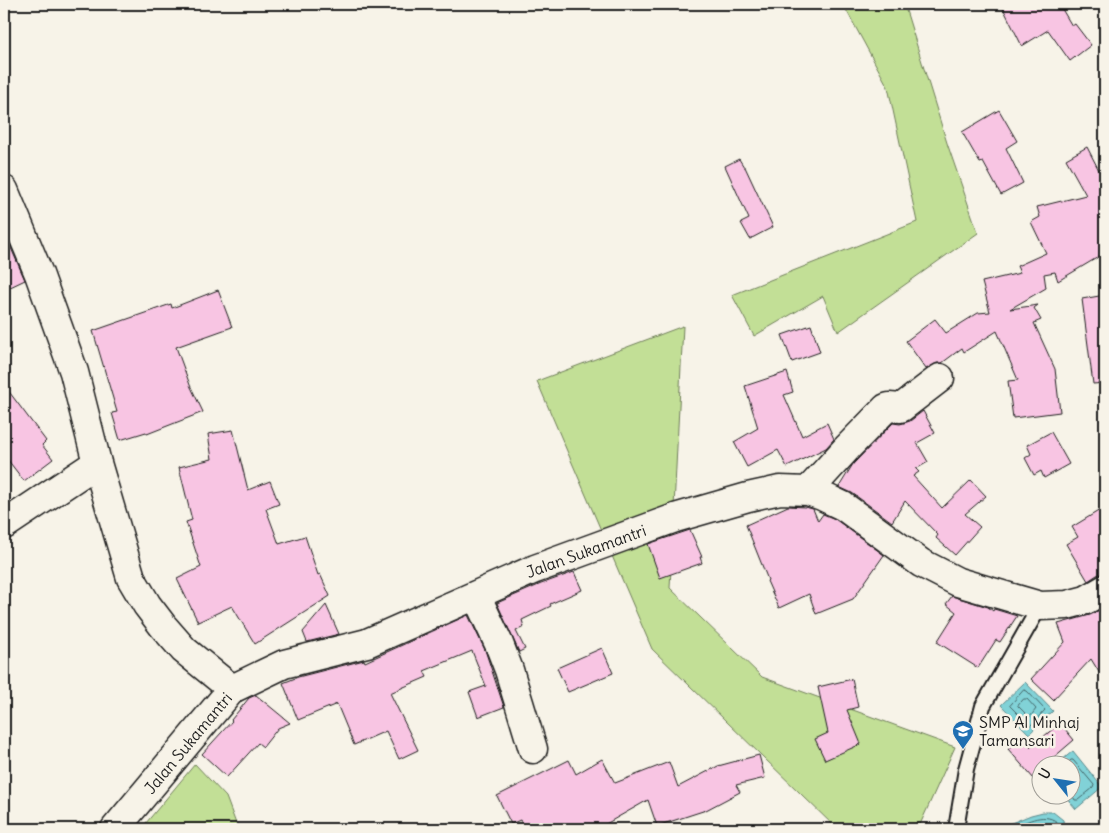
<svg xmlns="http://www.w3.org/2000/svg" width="1109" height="833" viewBox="0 0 1109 833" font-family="Delius,sans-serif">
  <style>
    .green { fill: #c2df96; stroke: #6f7e59 }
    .water { fill: #81d2d7; stroke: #59898c }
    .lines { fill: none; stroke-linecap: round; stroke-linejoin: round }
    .shore { stroke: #446567; stroke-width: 1 }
    .building { fill: #f8c5e3; stroke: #1c1c1c }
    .service-casing { stroke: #1c1c1c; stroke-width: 18 }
    .minor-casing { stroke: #1c1c1c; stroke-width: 31 }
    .service { stroke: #f7f3e8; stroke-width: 14 }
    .minor { stroke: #f7f3e8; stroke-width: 28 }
    .labels { text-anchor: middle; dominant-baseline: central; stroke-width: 5; stroke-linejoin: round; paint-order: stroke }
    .street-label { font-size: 16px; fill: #1c1c1c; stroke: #f7f3e8 }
    .poi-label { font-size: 16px; fill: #1c1c1c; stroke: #f7f3e8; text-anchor: start }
  </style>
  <rect width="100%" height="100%" fill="#f7f3e8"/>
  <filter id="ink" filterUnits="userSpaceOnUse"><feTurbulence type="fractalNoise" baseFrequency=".02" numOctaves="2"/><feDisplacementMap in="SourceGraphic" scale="10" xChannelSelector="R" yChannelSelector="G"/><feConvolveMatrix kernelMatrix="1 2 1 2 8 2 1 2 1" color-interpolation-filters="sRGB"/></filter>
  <g filter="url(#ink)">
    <path class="green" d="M 843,4 L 904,4 L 947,143 L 978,233 L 838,332 L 823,296 L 754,336 L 732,295 L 917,222 L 888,87 Z
      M 683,326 L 670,588 L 762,677 L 955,747 L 918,829 L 837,829 L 652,649 L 537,381 Z
      M 195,764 L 226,797 L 238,829 L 141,829 Z"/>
    <path class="water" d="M 1025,682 L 1053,711 L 1029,734 L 1001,705 Z
      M 1073,751 L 1102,787 L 1076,809 L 1065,796 L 1072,796 L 1072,766 L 1056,765 Z
      M 1043,812 L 1053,812 L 1063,820 L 1064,829 L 1002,829 L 1004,826 L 1031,815 Z"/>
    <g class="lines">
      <path class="shore" d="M 1024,690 L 1027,691 L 1045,710 L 1030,726 L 1010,706 Z
        M 1024,699 L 1027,699 L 1036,709 L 1030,717 L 1028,716 L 1018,706 Z
        M 1064,766 L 1071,760 L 1073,760 L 1094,785 L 1093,788 L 1078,800 L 1075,800 L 1072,795
        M 1010,829 C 1024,823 1043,811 1057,822 L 1059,829"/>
    </g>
    <path class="building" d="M 1001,4 L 1059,4 L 1072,26 L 1075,24 L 1091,45 L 1070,61 L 1048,30 L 1022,46 Z
      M 999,110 L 1017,141 L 1006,148 L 1023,183 L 1001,195 L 983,162 L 980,163 L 962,132 Z
      M 1087,147 L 1105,182 L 1105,253 L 1058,281 L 1055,272 L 1044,274 L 1046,288 L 1010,309 L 1038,305 L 1034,308 L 1041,320 L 1034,323 L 1055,369 L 1060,412 L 1013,418 L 1008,381 L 1018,380 L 997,331 L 964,352 L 962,348 L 942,363 L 937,363 L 926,369 L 906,341 L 935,319 L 946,333 L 978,313 L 990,312 L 982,282 L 1020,273 L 1017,266 L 1046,253 L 1031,222 L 1040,217 L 1037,207 L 1086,195 L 1066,159 Z
      M 739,159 L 744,167 L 745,167 L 773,227 L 750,239 L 741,223 L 749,219 L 725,166 Z
      M 4,232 L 25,280 L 4,290 Z
      M 218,290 L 232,327 L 176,347 L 190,385 L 203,412 L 147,434 L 146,432 L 120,440 L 112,413 L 117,412 L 93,331 L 171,304 L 172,308 Z
      M 1105,295 L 1105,383 L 1093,384 L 1082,299 Z
      M 811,325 L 820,352 L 792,362 L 782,335 Z
      M 787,372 L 793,392 L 784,395 L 802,436 L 827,423 L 834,439 L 826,448 L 787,467 L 778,450 L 747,467 L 734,442 L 758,428 L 745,386 Z
      M 4,385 L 46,441 L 42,445 L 53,459 L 24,481 L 4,455 Z
      M 923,411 L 935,433 L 917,443 L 928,462 L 916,469 L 919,472 L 913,476 L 942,508 L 971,480 L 986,496 L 965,514 L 980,527 L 955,555 L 936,538 L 938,535 L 905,501 L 892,522 L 852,493 L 839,487 L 853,464 L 893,423 L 900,424 L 910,421 Z
      M 233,430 L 248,490 L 270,481 L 279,504 L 266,509 L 279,544 L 305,536 L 318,575 L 320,574 L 330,596 L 255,644 L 232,606 L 198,622 L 177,579 L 201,567 L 186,522 L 192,520 L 179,467 L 212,459 L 208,434 Z
      M 1051,432 L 1069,464 L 1044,478 L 1041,471 L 1034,475 L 1025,458 L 1031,454 L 1027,445 Z
      M 788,506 L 805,507 L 813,509 L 818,521 L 823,514 L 835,519 L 884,555 L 853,599 L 816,614 L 809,594 L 779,608 L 767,581 L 768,580 L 746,525 Z
      M 1105,507 L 1105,573 L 1097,575 L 1088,581 L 1066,544 L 1078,537 L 1072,527 Z
      M 690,530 L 702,557 L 700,557 L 702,563 L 660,578 L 648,544 Z
      M 574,572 L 582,590 L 550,604 L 551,606 L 522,620 L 524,627 L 516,631 L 525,649 L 519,652 L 497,603 L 541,584 Z
      M 952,596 L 988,607 L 993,611 L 994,609 L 1017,616 L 1000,642 L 996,640 L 978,668 L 937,642 L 956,612 L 946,604 Z
      M 326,605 L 339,634 L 307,642 L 303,632 Z
      M 1105,607 L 1105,682 L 1091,659 L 1053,700 L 1031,679 L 1065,642 L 1058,624 L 1090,615 Z
      M 468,615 L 485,650 L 504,707 L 478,717 L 469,692 L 486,686 L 472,651 L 424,671 L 427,677 L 390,693 L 418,750 L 399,759 L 386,731 L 354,745 L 337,704 L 298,720 L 283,683 L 298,677 L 364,660 L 365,662 Z
      M 602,648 L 613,673 L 568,692 L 557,668 Z
      M 852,679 L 858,707 L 847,710 L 861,744 L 825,760 L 815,739 L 828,733 L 818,687 Z
      M 256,695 L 290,723 L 278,728 L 263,747 L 258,743 L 227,777 L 202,754 L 232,721 L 231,720 L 249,698 Z
      M 1060,723 L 1074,740 L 1046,764 L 1047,766 L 1042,766 L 1042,772 L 1034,779 L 1008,749 L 1022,737 L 1031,747 Z
      M 759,755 L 765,778 L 736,785 L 740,792 L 706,810 L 657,826 L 648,800 L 597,829 L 525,829 L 520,820 L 511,824 L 497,796 L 569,760 L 576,774 L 602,759 L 615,783 L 669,762 L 678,787 L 718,766 Z"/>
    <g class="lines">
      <g class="service-casing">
        <path id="service" d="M 956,829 L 966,769 L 983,706 L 1040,606"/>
      </g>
      <g class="minor-casing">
        <path id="minor" d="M 4,190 L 39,274 L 74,372 L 97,463 L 131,578 L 147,605 L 163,626 L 184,650 L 232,689
          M 808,491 L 848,447 L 886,408 L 889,407 L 901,408 L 940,378
          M 4,525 L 97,463
          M 476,595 L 499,644 L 509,670 L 533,749
          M 115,829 L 232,689 L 284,664 L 367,643 L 535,569 L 675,518 L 748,497 L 780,490 L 808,491 L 822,496 L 843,506 L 921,563 L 958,582 L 1040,606 L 1067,605 L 1086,600 L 1105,589"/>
      </g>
      <use href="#service" class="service"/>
      <use href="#minor" class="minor"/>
    </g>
  </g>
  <defs>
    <g id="school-pin" transform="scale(1.125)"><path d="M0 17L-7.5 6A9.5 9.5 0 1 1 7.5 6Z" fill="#1f6fb2" stroke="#f7f3e8"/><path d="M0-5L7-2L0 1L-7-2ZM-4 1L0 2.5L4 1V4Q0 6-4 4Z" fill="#fff"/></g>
  </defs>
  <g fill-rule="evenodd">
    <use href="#school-pin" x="963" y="731"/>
  </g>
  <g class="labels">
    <g class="street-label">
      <text transform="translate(586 551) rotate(-20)">Jalan Sukamantri</text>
      <text transform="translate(188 743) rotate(-50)">Jalan Sukamantri</text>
    </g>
    <g class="poi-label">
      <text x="979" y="722">SMP Al Minhaj<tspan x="979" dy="18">Tamansari</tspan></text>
    </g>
  </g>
  <rect width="1109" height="833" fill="none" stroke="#f7f3e8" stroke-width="20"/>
  <rect x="10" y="10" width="1089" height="813" fill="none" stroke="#1c1c1c" stroke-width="2" filter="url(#ink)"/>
  <g transform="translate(1056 780) rotate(300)"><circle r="24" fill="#f7f3e8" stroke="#9f9d96"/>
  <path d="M0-4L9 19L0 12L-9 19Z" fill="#1f6fb2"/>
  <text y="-8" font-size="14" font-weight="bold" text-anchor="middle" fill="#1c1c1c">U</text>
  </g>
</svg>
